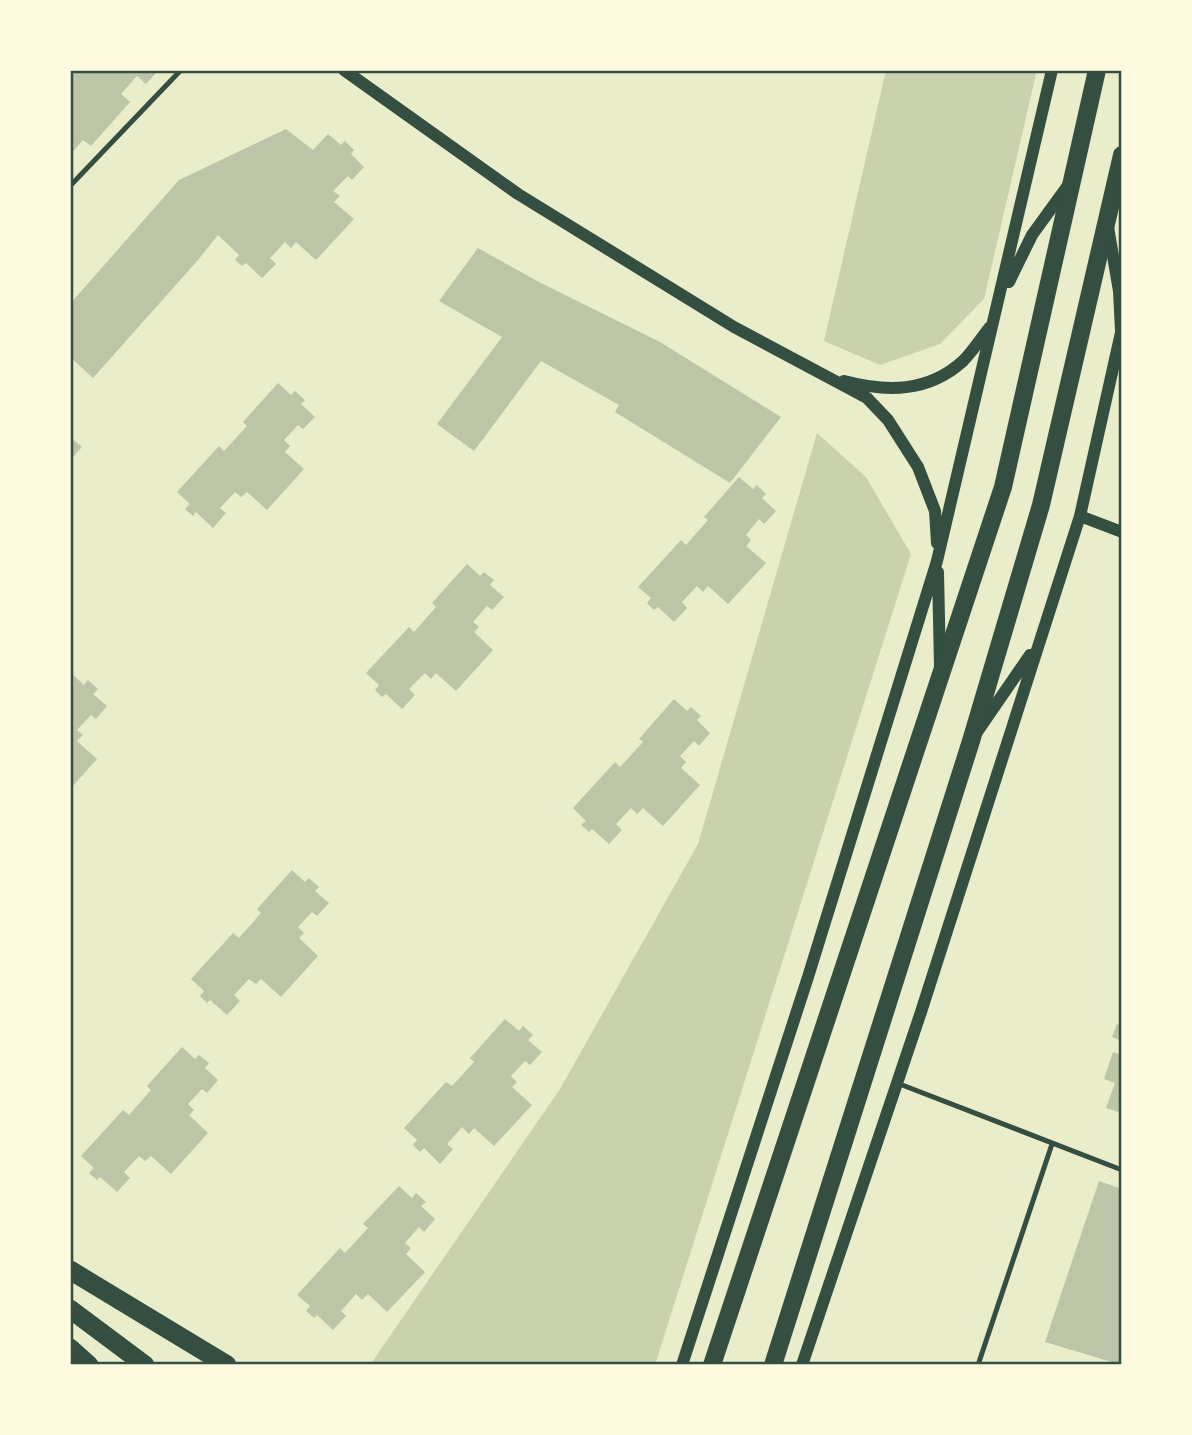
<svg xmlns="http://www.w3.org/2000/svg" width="1192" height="1435" viewBox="0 0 1192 1435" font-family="'Sofia Sans Condensed',sans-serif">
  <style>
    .green { fill: #cad2ad }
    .building { fill: #bcc5a7 }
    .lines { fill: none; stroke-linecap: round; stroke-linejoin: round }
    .service { stroke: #344e41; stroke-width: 5 }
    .tertiary { stroke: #344e41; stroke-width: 12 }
    .primary { stroke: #344e41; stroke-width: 18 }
    .trunk { stroke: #344e41; stroke-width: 19 }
    .neatline { fill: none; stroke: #344e41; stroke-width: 2.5 }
  </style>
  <rect width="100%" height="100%" fill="#e9edc9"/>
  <path class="green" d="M 886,70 L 1037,70 L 984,299 L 940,344 L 880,365 L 824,341 Z
    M 817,433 L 866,477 L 911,554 L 655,1365 L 370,1365 L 560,1089 L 698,844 Z"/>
  <path class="building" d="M 70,70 L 77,70 L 81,73 L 84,70 L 159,70 L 146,84 L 137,76 L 121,94 L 130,102 L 91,146 L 83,140 L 70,155 Z
    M 286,129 L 313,150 L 328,134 L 341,145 L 345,141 L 354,150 L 351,154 L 364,167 L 352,180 L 348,176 L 333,191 L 340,196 L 334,202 L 354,219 L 316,260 L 296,242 L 291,248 L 285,242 L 270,258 L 276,264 L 262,278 L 246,263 L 242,266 L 235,260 L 239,255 L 218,235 L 198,260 L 93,378 L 70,357 L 70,304 L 179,180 Z
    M 478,248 L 537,281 L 660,342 L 781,417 L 730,483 L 615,412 L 619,405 L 541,361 L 474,451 L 437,424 L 502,337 L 439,301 Z
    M 278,383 L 291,395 L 295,391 L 305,400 L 301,404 L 315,417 L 303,429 L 298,425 L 284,440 L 290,446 L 285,452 L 304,469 L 267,510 L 247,492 L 241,497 L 235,492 L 220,508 L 226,513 L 213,528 L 196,512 L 193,516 L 185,509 L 190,504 L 177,492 L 219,446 L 224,451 L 247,426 L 243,422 Z
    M 70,437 L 82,447 L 70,460 Z
    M 739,477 L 753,489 L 757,485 L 766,494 L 762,498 L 776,511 L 764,524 L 759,519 L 746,535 L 751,540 L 746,546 L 766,563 L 728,604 L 708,586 L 703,592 L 697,586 L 682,602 L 687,608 L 674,622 L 658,607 L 654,610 L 647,603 L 651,598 L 638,587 L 681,540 L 686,545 L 708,520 L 704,517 Z
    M 467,564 L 480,576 L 484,572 L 494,580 L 490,585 L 504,597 L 492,610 L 487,606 L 473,622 L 479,627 L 474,632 L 493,650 L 456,691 L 436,673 L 431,679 L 425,673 L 409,689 L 415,695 L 402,709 L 386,694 L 382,697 L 375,690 L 379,685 L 366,673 L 409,627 L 414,632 L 436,607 L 432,603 Z
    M 70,672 L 84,685 L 88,680 L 98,689 L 93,694 L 107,706 L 96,719 L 91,715 L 77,730 L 83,735 L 77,741 L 97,759 L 70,789 Z
    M 674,699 L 687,711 L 691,707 L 701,716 L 697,720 L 710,733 L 699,746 L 694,741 L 680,756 L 686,762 L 681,768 L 700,785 L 663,826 L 643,808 L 637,814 L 631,808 L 616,824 L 622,830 L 609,844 L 592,829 L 589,832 L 581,825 L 586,821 L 573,808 L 615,762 L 620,767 L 643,742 L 639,739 Z
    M 292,870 L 305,882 L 309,878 L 319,887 L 315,891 L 329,903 L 317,916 L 312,912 L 298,927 L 304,933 L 299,938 L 318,956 L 281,997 L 261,979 L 256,984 L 249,979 L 234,995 L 240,1001 L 227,1015 L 210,1000 L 207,1003 L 200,996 L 204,991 L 191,979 L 233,933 L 239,938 L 261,913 L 257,909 Z
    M 505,1019 L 519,1031 L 523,1026 L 533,1035 L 528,1040 L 542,1052 L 530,1065 L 525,1061 L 511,1076 L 517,1082 L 512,1087 L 532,1105 L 494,1146 L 474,1128 L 469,1134 L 462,1127 L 447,1144 L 453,1149 L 440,1164 L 424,1148 L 420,1152 L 413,1145 L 417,1140 L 404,1128 L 446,1082 L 452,1086 L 474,1062 L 470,1058 Z
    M 1117,1024 L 1122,1026 L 1122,1041 L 1112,1037 Z
    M 182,1047 L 195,1059 L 199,1055 L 209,1063 L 205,1068 L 218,1080 L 207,1093 L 202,1089 L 188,1104 L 194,1110 L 189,1115 L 208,1133 L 171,1174 L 151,1156 L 145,1161 L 139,1156 L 124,1172 L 130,1178 L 117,1192 L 100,1177 L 97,1180 L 89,1173 L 94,1168 L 81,1156 L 123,1110 L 129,1115 L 151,1090 L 147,1086 Z
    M 1113,1052 L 1122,1055 L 1122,1113 L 1106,1108 L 1115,1083 L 1104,1079 Z
    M 1099,1181 L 1122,1189 L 1122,1365 L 1045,1342 Z
    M 399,1186 L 412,1198 L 416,1193 L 426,1202 L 421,1206 L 435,1219 L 424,1232 L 419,1227 L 405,1243 L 411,1248 L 406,1254 L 425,1272 L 387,1312 L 368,1294 L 362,1300 L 356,1294 L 341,1311 L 346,1316 L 333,1330 L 317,1315 L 314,1318 L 306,1311 L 310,1306 L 297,1295 L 340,1248 L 345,1253 L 368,1228 L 363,1224 Z"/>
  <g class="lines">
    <path class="service" d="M 70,186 L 181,70
      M 897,1083 L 1122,1170
      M 978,1365 L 1052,1144"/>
    <path class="tertiary" d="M 344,70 L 518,194 L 734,327 L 867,398 L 888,420 L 918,467 L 935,511 L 937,543
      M 1108,227 L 1119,291 L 1121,331
      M 1009,282 L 1032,235 L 1069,184
      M 844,381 C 886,392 928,393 963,361 C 973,351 981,338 990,327
      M 1080,516 L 1122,532
      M 938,572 L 940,666
      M 977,732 L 1030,655
      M 682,1365 L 808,977 L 937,561 L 1052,70
      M 802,1365 L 921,1012 L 1080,516 L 1122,328"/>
    <path class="primary" d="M 712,1365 L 1003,487 L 1097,70
      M 773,1365 L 971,741 L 1041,505 L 1122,155"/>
    <path class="trunk" d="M 70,1270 L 227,1365
      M 70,1309 L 145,1365
      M 70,1348 L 89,1365"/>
  </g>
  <rect width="1192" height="1435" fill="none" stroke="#fefae0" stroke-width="144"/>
  <rect x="72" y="72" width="1048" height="1291" class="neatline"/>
</svg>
